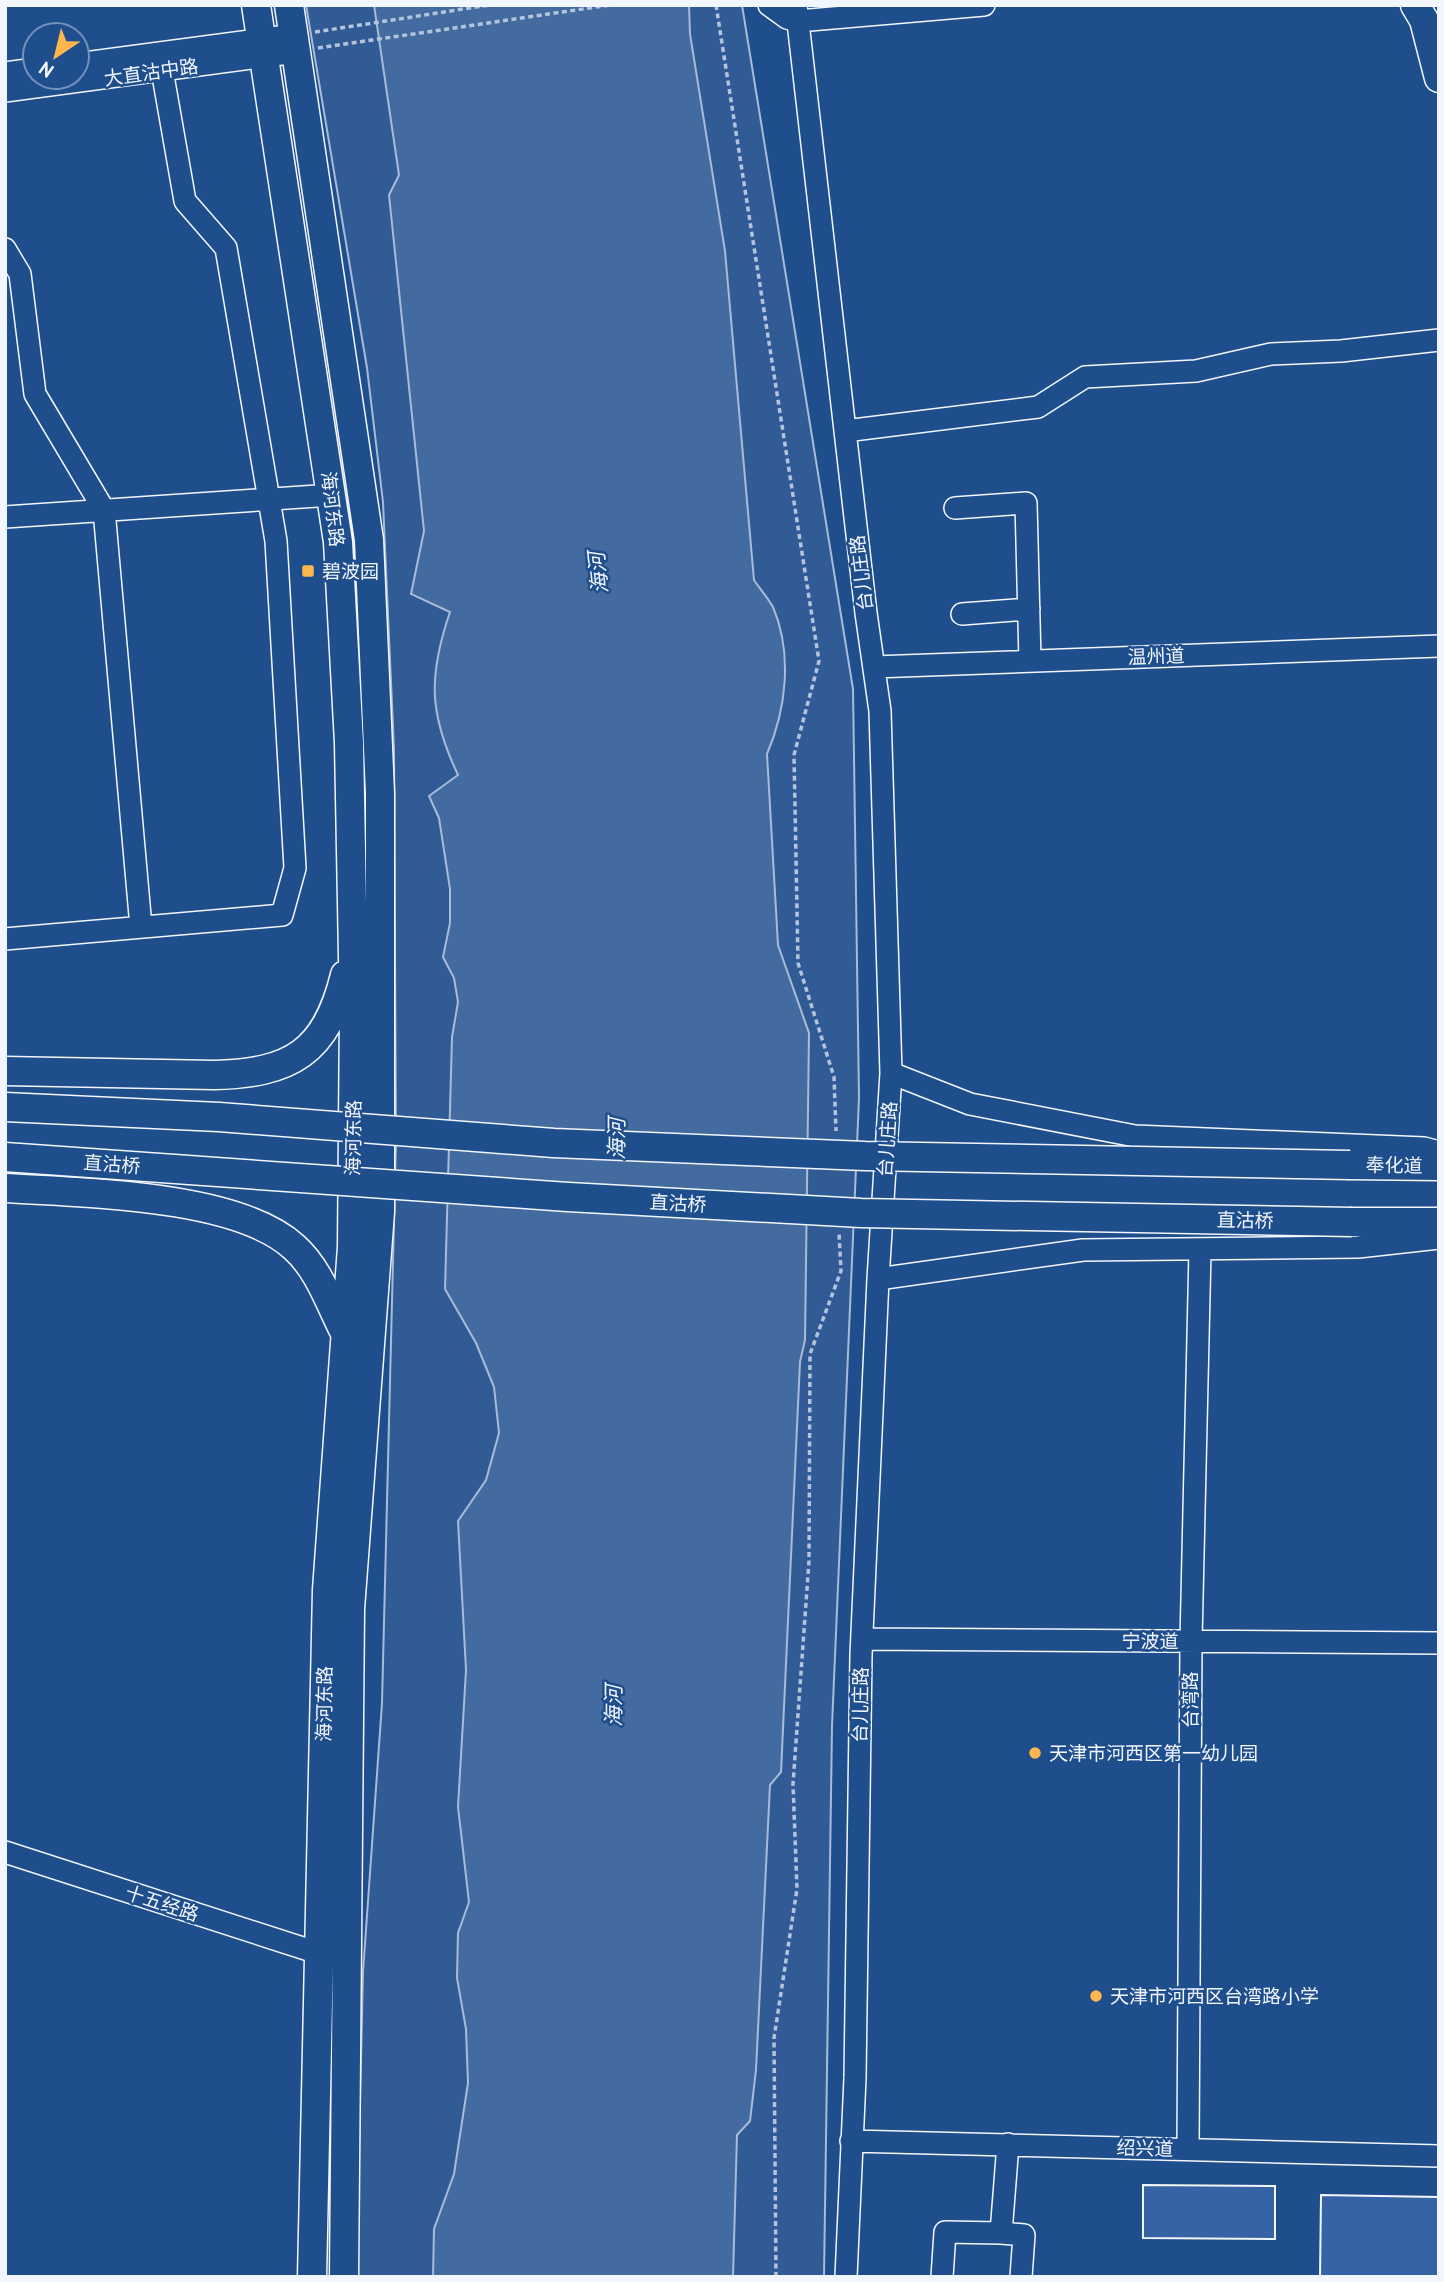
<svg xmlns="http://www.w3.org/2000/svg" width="1444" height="2282" viewBox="0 0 1444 2282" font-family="'PT Sans','Noto Sans SC',sans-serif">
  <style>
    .built { fill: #305b95; stroke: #a8bbd7; stroke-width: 2 }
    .water { fill: #446ba0; stroke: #a8bbd7; stroke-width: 2 }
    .building { fill: #3563a3; stroke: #f2f6ff; stroke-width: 2 }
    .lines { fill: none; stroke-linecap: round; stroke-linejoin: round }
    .minor-casing { stroke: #f2f6ff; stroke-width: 24 }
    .major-casing { stroke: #f2f6ff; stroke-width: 31 }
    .path { stroke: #b3c4dc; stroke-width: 3.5; stroke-dasharray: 5 3.5; stroke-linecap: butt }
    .minor { stroke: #1f4e8c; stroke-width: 21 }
    .major { stroke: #1f4e8c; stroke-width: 28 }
    .major-bridge-casing { stroke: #f2f6ff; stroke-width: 31; stroke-linecap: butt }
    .major-bridge { stroke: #1f4e8c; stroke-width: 28 }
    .poi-dot { fill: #ffb74d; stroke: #1f4e8c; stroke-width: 2.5 }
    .labels { text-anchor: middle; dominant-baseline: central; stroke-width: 5; stroke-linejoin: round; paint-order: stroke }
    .street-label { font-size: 19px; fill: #f2f6ff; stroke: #1f4e8c }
    .poi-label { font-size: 19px; fill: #f2f6ff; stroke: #1f4e8c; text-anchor: start }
    .water-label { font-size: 21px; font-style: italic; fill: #f2f6ff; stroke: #1f4e8c }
  </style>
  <rect width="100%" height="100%" fill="#1f4e8c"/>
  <path class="built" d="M 306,5 L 742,5 L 853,689 L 859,1098 L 832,1726 L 824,2277 L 356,2277 L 363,1972 L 382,1703 L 396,1141 L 394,749 L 383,502 L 367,368 Z"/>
  <path class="water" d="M 374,5 L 689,5 L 690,34 L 725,251 L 754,580 C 760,589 768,598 773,607 C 793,654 786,710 767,754 L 778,945 L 809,1033 L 805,1340 L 800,1362 L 781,1772 L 770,1785 L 756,2070 L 750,2121 L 737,2135 L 733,2277 L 433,2277 L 434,2229 L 454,2174 L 468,2083 L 466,2029 L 457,1978 L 458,1933 L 469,1902 L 458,1807 L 466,1670 L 458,1521 L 486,1480 L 499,1433 L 494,1387 L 476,1343 L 445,1289 L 452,1037 L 458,1002 L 454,978 L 443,957 L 450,923 L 450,889 L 439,818 L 429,796 L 458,775 C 429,714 428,676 450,612 L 411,594 L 424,531 L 389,195 L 399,175 Z"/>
  <path class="building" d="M 1143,2185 L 1275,2186 L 1275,2239 L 1143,2238 Z
    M 1321,2195 L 1439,2197 L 1439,2277 L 1320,2277 Z"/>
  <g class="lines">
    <g class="minor-casing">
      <path id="minor" d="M 769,5 L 787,18 L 798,21 L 984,5
        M 796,5 L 866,613 L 880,711 L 891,1073 L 878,1279 L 861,1655 L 855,2078 L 846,2277
        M 77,64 L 294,35
        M 5,73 L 35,69
        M 5,91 L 296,52
        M 5,249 L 20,274 L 35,394 L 104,510 L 141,927
        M 845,431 L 1038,407 L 1085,377 L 1196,371 L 1271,354 L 1341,351 L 1439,340
        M 955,508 L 1026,503 L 1030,660
        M 5,517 L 332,495
        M 962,614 L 1029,609
        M 874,667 L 1439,646
        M 5,939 L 282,915 L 295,868 L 276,541 L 226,248 L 185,201 L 159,53
        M 891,1073 L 970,1104 L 1135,1136 L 1424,1148 L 1439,1152
        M 878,1279 L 1083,1250 L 1358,1247 L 1439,1238
        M 862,1639 L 1439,1643
        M 5,1852 L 318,1953
        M 851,2141 L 1439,2156
        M 1188,2149 L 1191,1641 L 1200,1251
        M 1001,2233 L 1024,2235 L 1021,2277
        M 942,2277 L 945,2232 L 1001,2233 L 1008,2144"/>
    </g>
    <g class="major-casing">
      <path id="major" d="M 256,5 L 338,542 L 349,743 L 354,1010 L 352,1247 L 327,1590 L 312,2277
        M 289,5 L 369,540 L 380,793 L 380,1212 L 350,1609 L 344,2277
        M 1415,5 L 1424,20 L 1439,78
        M 5,1071 L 214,1075 C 291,1073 326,1053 345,975
        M 1350,1165 L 1439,1166
        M 5,1188 C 82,1193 236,1194 294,1247 C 319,1269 330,1304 345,1333
        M 1352,1222 L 1439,1222"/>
    </g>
    <path class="path" d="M 716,5 L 819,661 L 794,755 L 798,963 L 834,1077 L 836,1131
      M 315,32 L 489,5
      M 318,48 L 610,5
      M 776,2277 L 774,2038 L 797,1889 L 793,1784 L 809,1561 L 810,1354 L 841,1271 L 839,1233"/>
    <use href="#minor" class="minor"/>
    <use href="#major" class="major"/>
    <g class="major-bridge-casing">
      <path id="major-bridge" d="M 5,1107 L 219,1117 L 554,1143 L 865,1156 L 1350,1165
        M 5,1157 L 568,1197 L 861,1213 L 1352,1222"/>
    </g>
    <use href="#major-bridge" class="major-bridge"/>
  </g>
  <g class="poi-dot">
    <rect x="301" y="564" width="14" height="14" rx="3.5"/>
    <circle cx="1035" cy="1753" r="7"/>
    <circle cx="1096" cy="1996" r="7"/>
  </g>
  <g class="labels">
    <g class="street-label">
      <text transform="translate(151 72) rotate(-8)">大直沽中路</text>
      <text transform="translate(333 509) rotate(83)">海河东路</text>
      <text transform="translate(861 573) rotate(-97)">台儿庄路</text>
      <text transform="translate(1156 656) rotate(-2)">温州道</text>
      <text transform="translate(353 1138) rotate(-89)">海河东路</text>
      <text transform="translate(887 1139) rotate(-86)">台儿庄路</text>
      <text transform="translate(112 1164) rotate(4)">直沽桥</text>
      <text transform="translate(1394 1165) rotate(1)">奉化道</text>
      <text transform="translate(678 1203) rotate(3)">直沽桥</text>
      <text transform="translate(1245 1220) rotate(1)">直沽桥</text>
      <text x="1150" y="1641">宁波道</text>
      <text transform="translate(1190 1700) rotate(-90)">台湾路</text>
      <text transform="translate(324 1704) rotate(-89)">海河东路</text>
      <text transform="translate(860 1705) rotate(-89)">台儿庄路</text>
      <text transform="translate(162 1903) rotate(18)">十五经路</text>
      <text transform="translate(1145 2148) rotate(2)">绍兴道</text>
    </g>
    <g class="poi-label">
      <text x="322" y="571">碧波园</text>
      <text x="1049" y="1753">天津市河西区第一幼儿园</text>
      <text x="1110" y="1996">天津市河西区台湾路小学</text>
    </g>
    <g class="water-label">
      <text transform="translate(598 573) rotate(-96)">海河</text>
      <text transform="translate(616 1139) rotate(-90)">海河</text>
      <text transform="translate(613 1706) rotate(-90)">海河</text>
    </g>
  </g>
  <rect width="1444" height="2282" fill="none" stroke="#f2f6ff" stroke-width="14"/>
  <g transform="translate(56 56) rotate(215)"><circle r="33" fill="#1f4e8c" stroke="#7391ba" stroke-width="2"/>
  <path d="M0-5L12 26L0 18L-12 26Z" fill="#ffb74d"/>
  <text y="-10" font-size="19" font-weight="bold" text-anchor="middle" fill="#f2f6ff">N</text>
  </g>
</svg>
